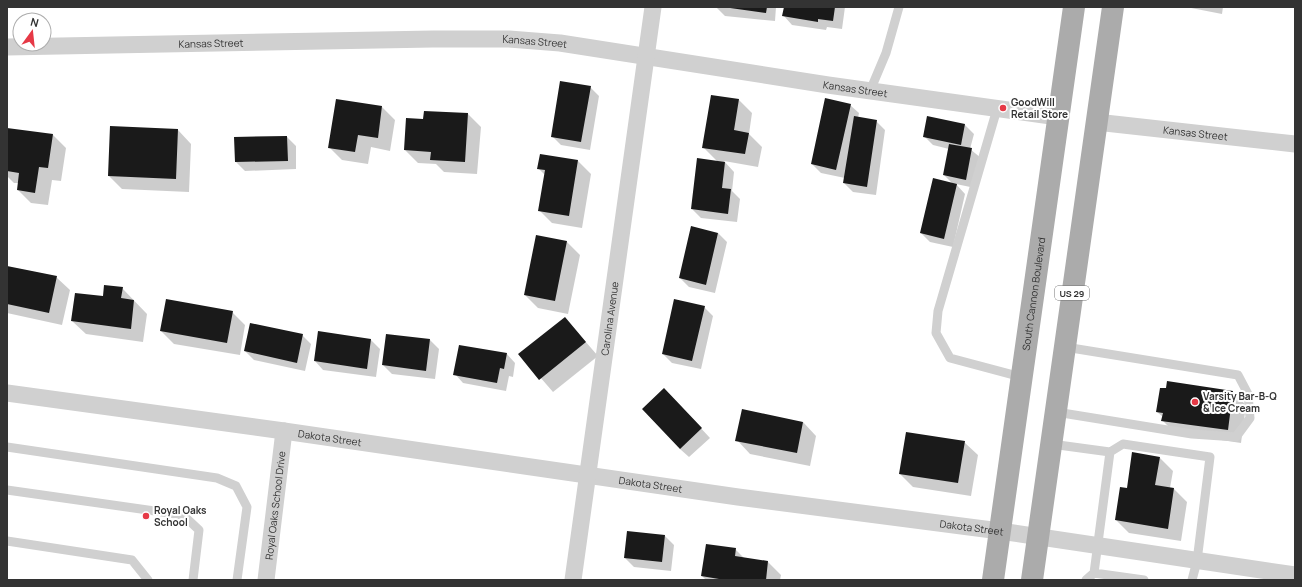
<svg xmlns="http://www.w3.org/2000/svg" width="1302" height="587" viewBox="0 0 1302 587" font-family="Manrope,sans-serif">
  <style>
    .shadow { fill: #0003 }
    .building { fill: #1a1a1a }
    .lines { fill: none; stroke-linecap: round; stroke-linejoin: round }
    .lane { stroke: #d0d0d0; stroke-width: 9 }
    .street { stroke: #d0d0d0; stroke-width: 17 }
    .primary { stroke: #ababab; stroke-width: 22 }
    .poi-dot { fill: #e63946; stroke: #fff; stroke-width: 1.5 }
    .labels { text-anchor: middle; dominant-baseline: central; stroke-width: 4; stroke-linejoin: round; paint-order: stroke }
    .shield { fill: #fff; stroke: #707070; stroke-width: 1 }
    .shield-label { font-size: 9px; font-weight: bold; fill: #333 }
    .street-label { font-size: 10px; fill: #333; stroke: #fff }
    .poi-label { font-size: 10px; font-weight: bold; fill: #333; stroke: #fff; text-anchor: start }
  </style>
  <rect width="100%" height="100%" fill="#fff"/>
  <path class="shadow" d="M 716,7 L 776,7 L 775,21 L 725,16 Z
    M 785,7 L 845,7 L 842,29 L 827,27 L 826,30 L 792,25 L 784,16 Z
    M 1186,7 L 1223,7 L 1222,14 Z
    M 590,87 L 599,96 L 590,150 L 561,145 L 552,136 Z
    M 712,96 L 739,100 L 752,113 L 749,134 L 762,147 L 758,167 L 724,161 L 734,172 L 732,191 L 740,199 L 737,222 L 701,218 L 692,209 L 718,162 L 703,147 Z
    M 850,105 L 859,113 L 858,118 L 876,121 L 885,130 L 876,195 L 853,192 L 844,183 L 845,178 L 821,173 L 812,164 Z
    M 382,107 L 395,120 L 390,151 L 371,147 L 368,164 L 342,160 L 329,147 Z
    M 468,114 L 481,127 L 477,174 L 444,172 L 436,164 L 418,163 L 405,150 L 424,120 Z
    M 928,117 L 965,125 L 974,134 L 970,149 L 981,158 L 975,188 L 956,184 L 965,194 L 953,247 L 930,242 L 921,233 L 953,184 L 944,175 L 949,149 L 933,145 L 924,136 Z
    M 7,129 L 53,135 L 66,148 L 61,181 L 52,180 L 48,205 L 31,203 L 18,190 L 19,183 L 14,183 L 7,176 Z
    M 178,130 L 191,144 L 189,192 L 122,189 L 109,176 Z
    M 287,137 L 296,146 L 296,169 L 245,171 L 236,162 Z
    M 578,161 L 591,174 L 582,228 L 552,223 L 539,210 L 545,175 L 538,168 Z
    M 718,233 L 727,242 L 715,293 L 689,287 L 680,278 Z
    M 537,236 L 567,242 L 580,255 L 568,314 L 538,308 L 525,295 Z
    M 7,267 L 56,277 L 70,290 L 62,325 L 7,313 Z
    M 122,288 L 147,314 L 143,342 L 86,334 L 72,321 L 104,297 Z
    M 704,307 L 713,316 L 701,369 L 672,363 L 663,354 Z
    M 232,312 L 245,325 L 240,355 L 174,344 L 161,331 Z
    M 565,318 L 598,356 L 553,392 L 520,354 Z
    M 319,332 L 371,340 L 380,349 L 376,377 L 323,370 L 315,361 Z
    M 302,335 L 311,344 L 305,371 L 254,360 L 245,351 Z
    M 430,340 L 439,349 L 435,379 L 392,374 L 383,365 Z
    M 507,354 L 515,363 L 513,377 L 509,376 L 506,391 L 463,383 L 455,374 Z
    M 1233,392 L 1246,405 L 1241,443 L 1175,433 L 1162,420 L 1163,417 L 1157,412 Z
    M 673,398 L 710,438 L 689,457 L 680,449 Z
    M 803,422 L 816,436 L 810,466 L 750,454 L 737,440 Z
    M 964,442 L 978,455 L 971,496 L 913,487 L 900,474 Z
    M 1160,458 L 1173,471 L 1170,488 L 1174,489 L 1187,502 L 1181,541 L 1129,533 L 1116,520 L 1127,489 Z
    M 665,536 L 674,545 L 671,571 L 634,567 L 625,558 Z
    M 735,549 L 745,559 L 768,562 L 781,575 L 780,580 L 706,580 L 702,576 Z"/>
  <path class="building" d="M 723,7 L 767,7 L 766,13 Z
    M 784,7 L 835,7 L 833,21 L 818,19 L 818,22 L 782,16 Z
    M 560,81 L 591,86 L 581,142 L 551,137 Z
    M 711,95 L 739,99 L 734,130 L 749,133 L 745,154 L 702,148 Z
    M 825,98 L 851,104 L 836,170 L 811,164 Z
    M 336,99 L 382,106 L 378,138 L 358,135 L 355,152 L 328,148 Z
    M 424,111 L 468,113 L 465,162 L 430,160 L 431,152 L 404,150 L 406,118 L 423,119 Z
    M 854,116 L 877,120 L 867,187 L 843,183 Z
    M 927,116 L 965,124 L 961,145 L 923,137 Z
    M 110,126 L 178,129 L 176,179 L 108,176 Z
    M 7,128 L 53,134 L 48,168 L 39,167 L 35,193 L 17,190 L 19,173 L 7,171 Z
    M 287,136 L 288,161 L 235,162 L 234,137 Z
    M 949,144 L 972,148 L 966,180 L 943,175 Z
    M 540,154 L 578,160 L 569,216 L 538,211 L 545,170 L 537,169 Z
    M 697,158 L 725,162 L 722,188 L 731,189 L 728,214 L 691,209 Z
    M 933,178 L 957,184 L 944,239 L 920,233 Z
    M 691,226 L 718,233 L 706,285 L 679,278 Z
    M 536,235 L 567,241 L 555,301 L 524,295 Z
    M 7,266 L 57,276 L 49,313 L 7,304 Z
    M 104,285 L 123,287 L 121,298 L 134,300 L 131,329 L 71,321 L 75,293 L 103,296 Z
    M 166,299 L 233,311 L 227,343 L 160,331 Z
    M 674,299 L 705,306 L 692,361 L 662,354 Z
    M 565,317 L 586,342 L 539,380 L 518,354 Z
    M 250,323 L 303,334 L 297,363 L 244,351 Z
    M 318,331 L 371,339 L 367,369 L 314,361 Z
    M 386,334 L 430,339 L 426,371 L 382,365 Z
    M 459,345 L 507,353 L 504,369 L 500,368 L 497,383 L 453,375 Z
    M 1167,381 L 1233,391 L 1228,430 L 1161,421 L 1163,413 L 1156,412 L 1160,388 L 1166,388 Z
    M 664,388 L 702,428 L 680,449 L 642,409 Z
    M 742,409 L 803,422 L 797,453 L 735,441 Z
    M 906,432 L 965,441 L 958,483 L 899,474 Z
    M 1132,452 L 1160,457 L 1155,485 L 1174,488 L 1168,529 L 1115,520 L 1120,487 L 1127,488 Z
    M 627,531 L 665,535 L 662,562 L 624,558 Z
    M 706,544 L 736,548 L 735,556 L 768,561 L 766,580 L 725,580 L 701,576 Z"/>
  <g class="lines">
    <path class="lane" d="M 870,91 L 886,53 L 899,7
      M 997,109 L 938,311 L 936,333 L 950,358 L 1021,377
      M 1056,412 L 1192,434 L 1236,437 L 1250,418 L 1248,394 L 1238,375 L 1065,347
      M 1051,444 L 1110,452 L 1094,573
      M 7,447 L 217,478 L 236,486 L 247,507 L 237,580
      M 1110,452 L 1123,444 L 1210,457 L 1197,561 L 1192,580
      M 7,490 L 183,515 L 199,530 L 193,580
      M 7,541 L 132,560 L 148,580
      M 1086,580 L 1094,573 L 1144,580"/>
    <g class="street">
      <path id="s1" d="M 7,47 L 433,39 L 509,39 L 560,43 L 828,85 L 1058,117"/>
      <path id="s2" d="M 1096,122 L 1295,144"/>
      <path id="s3" d="M 7,393 L 284,431 L 738,497 L 1000,531 L 1295,575"/>
      <path id="s4" d="M 266,580 L 284,431"/>
      <path id="s5" d="M 573,580 L 653,7"/>
    </g>
    <g class="primary">
      <path id="s6" d="M 993,580 L 1074,7"/>
      <path d="M 1032,580 L 1113,7"/>
    </g>
  </g>
  <g class="poi-dot">
    <circle cx="1003" cy="108" r="4"/>
    <circle cx="1195" cy="402" r="4"/>
    <circle cx="146" cy="516" r="4"/>
  </g>
  <g class="labels">
    <rect class="shield" x="1055" y="286" width="34" height="14" rx="3"/>
    <g class="shield-label">
      <text x="1072" y="293">US 29</text>
    </g>
    <g class="street-label">
      <text stroke="none"><textPath href="#s1" startOffset="528">Kansas Street</textPath></text>
      <text stroke="none"><textPath href="#s1" startOffset="204">Kansas Street</textPath></text>
      <text stroke="none"><textPath href="#s1" startOffset="852">Kansas Street</textPath></text>
      <text stroke="none"><textPath href="#s2" startOffset="100">Kansas Street</textPath></text>
      <text stroke="none"><textPath href="#s6" startOffset="289">South Cannon Boulevard</textPath></text>
      <text stroke="none"><textPath href="#s5" startOffset="264">Carolina Avenue</textPath></text>
      <text stroke="none"><textPath href="#s3" startOffset="326">Dakota Street</textPath></text>
      <text stroke="none"><textPath href="#s3" startOffset="650">Dakota Street</textPath></text>
      <text stroke="none"><textPath href="#s4" startOffset="75">Royal Oaks School Drive</textPath></text>
      <text stroke="none"><textPath href="#s3" startOffset="974">Dakota Street</textPath></text>
    </g>
    <g class="poi-label">
      <text x="1011" y="102">GoodWill<tspan x="1011" dy="12">Retail Store</tspan></text>
      <text x="1203" y="396">Varsity Bar-B-Q<tspan x="1203" dy="12">&amp; Ice Cream</tspan></text>
      <text x="154" y="510">Royal Oaks<tspan x="154" dy="12">School</tspan></text>
    </g>
  </g>
  <rect width="1302" height="587" fill="none" stroke="#333333" stroke-width="16"/>
  <g transform="translate(32 32) rotate(15)"><circle r="19" fill="#ffffff" stroke="#adadad"/>
  <path d="M0-3L7 15L0 10L-7 15Z" fill="#e63946"/>
  <text y="-6" font-size="11" font-weight="bold" text-anchor="middle" fill="#333333">N</text>
  </g>
</svg>
